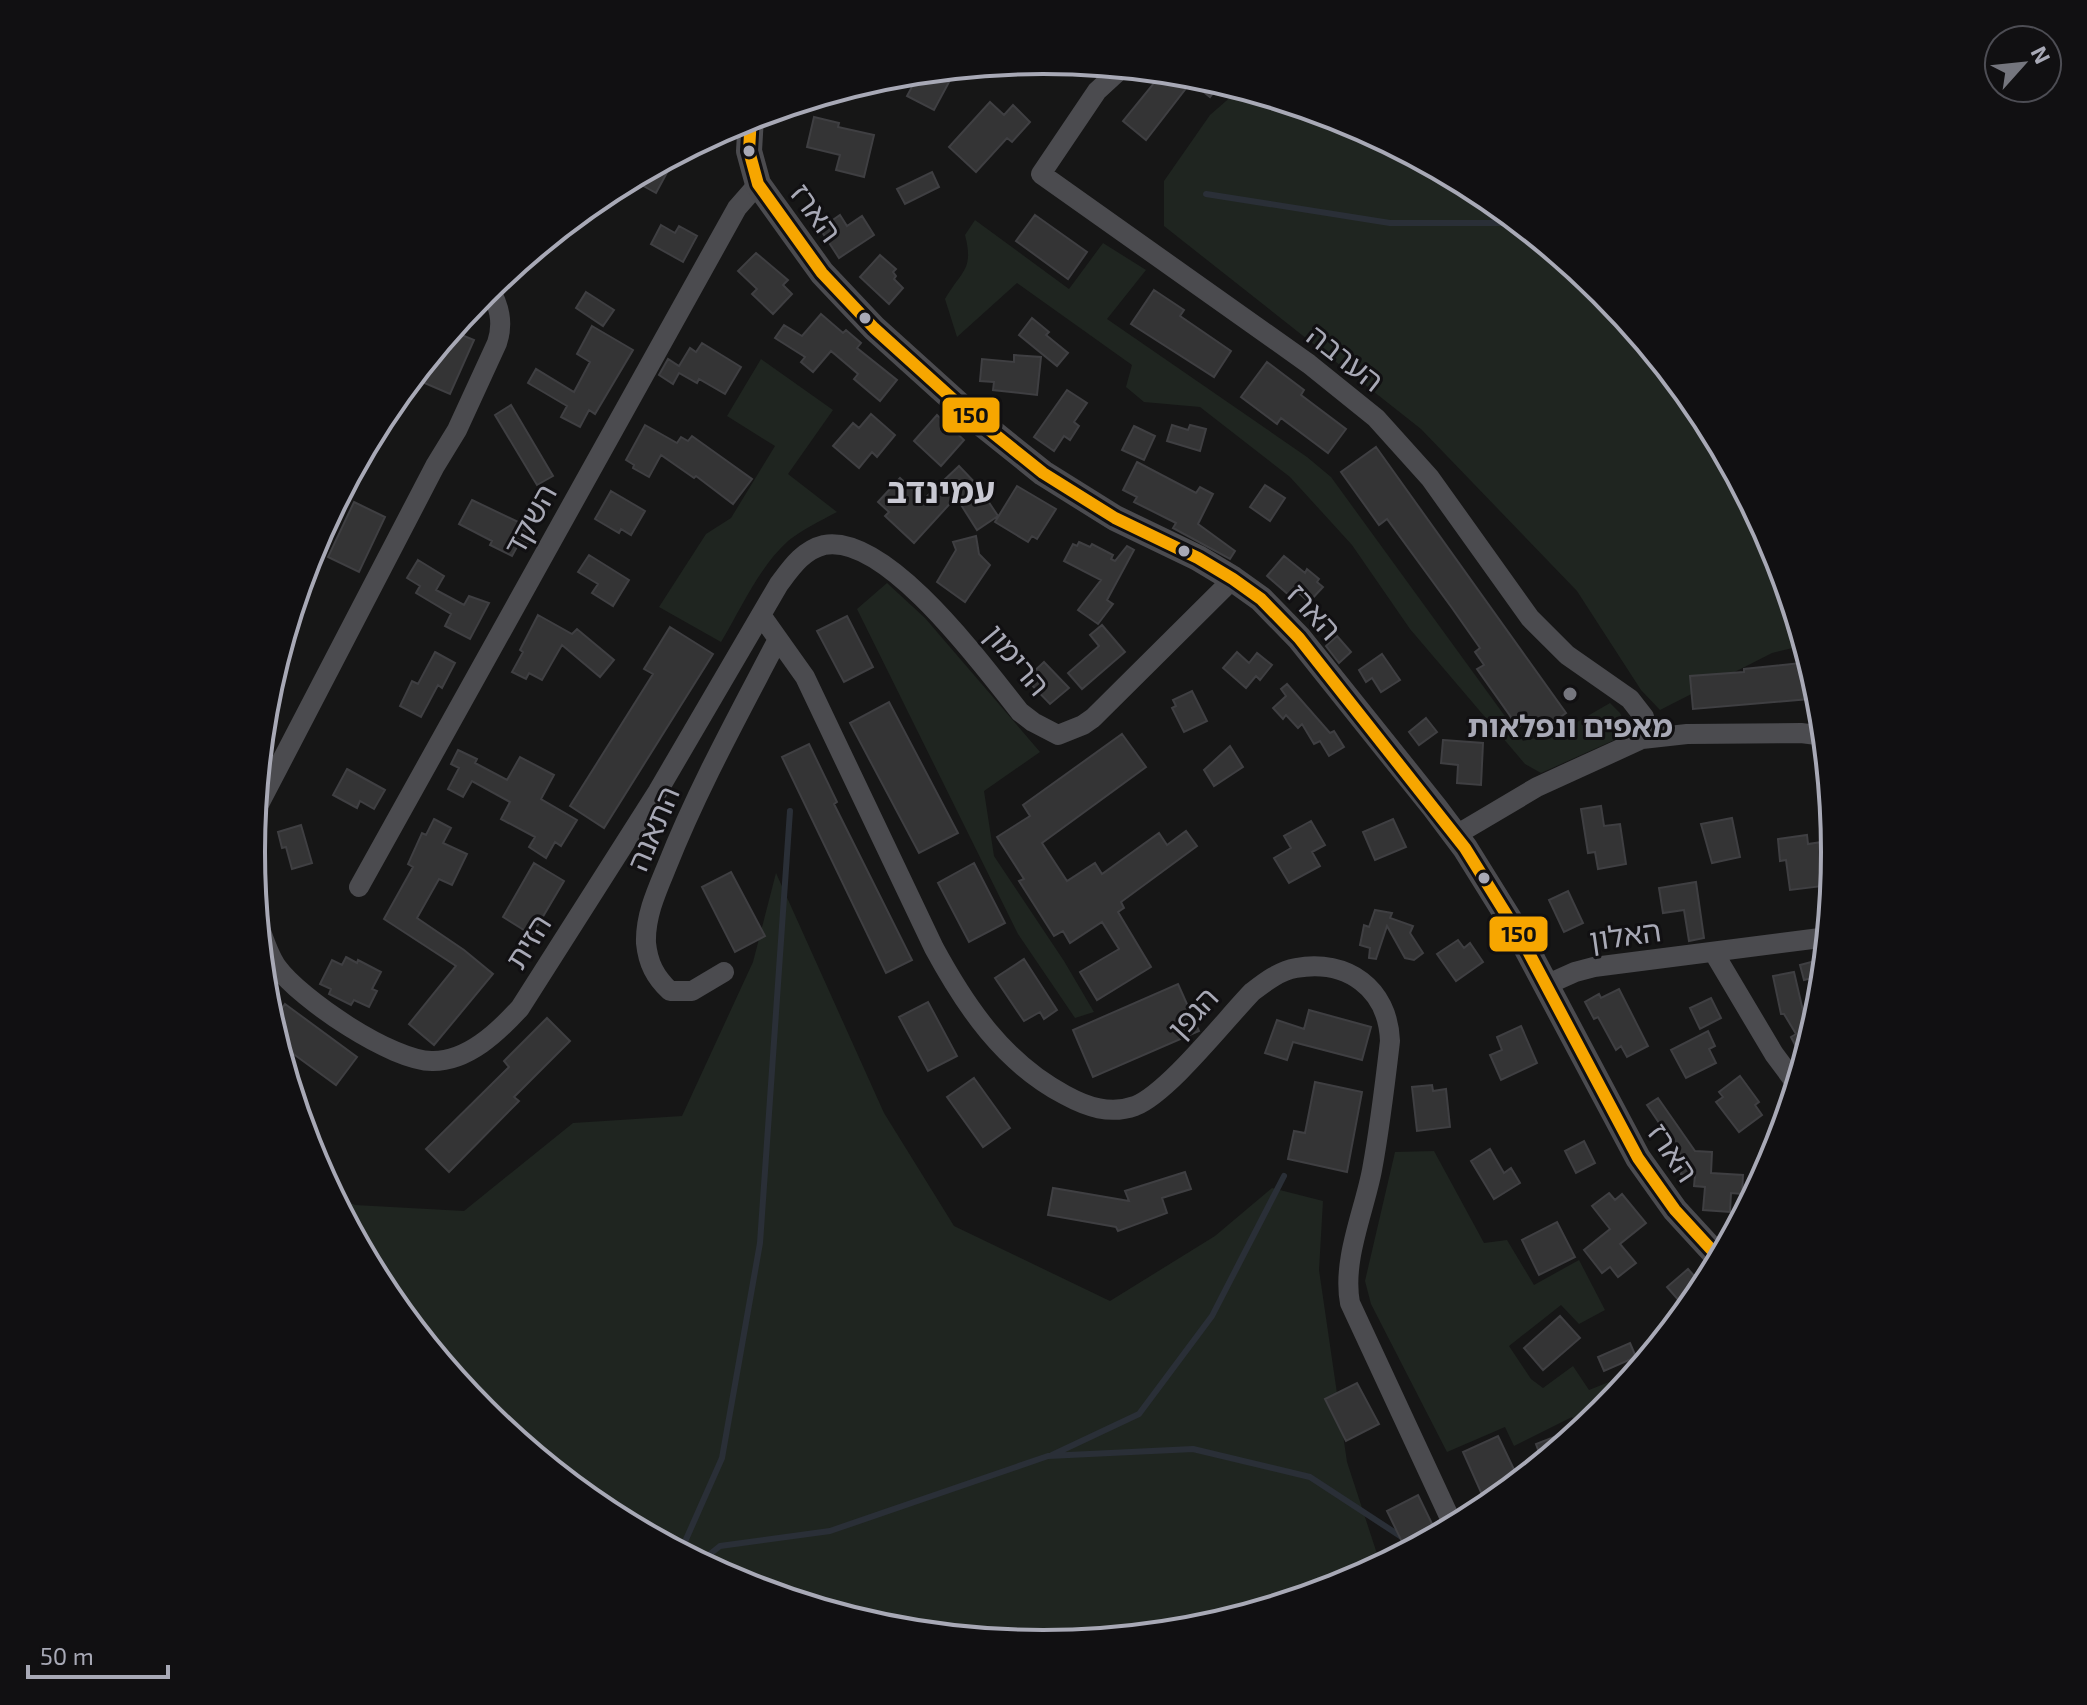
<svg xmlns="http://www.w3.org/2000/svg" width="2087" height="1705" viewBox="0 0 2087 1705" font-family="'Exo 2','Noto Sans Hebrew',sans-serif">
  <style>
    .green { fill: #1f2520 }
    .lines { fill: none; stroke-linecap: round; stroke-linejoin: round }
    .stream { stroke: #2a2f37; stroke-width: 6 }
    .building { fill: #343435; stroke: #3f3f42; stroke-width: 2 }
    .minor { stroke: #4b4b4f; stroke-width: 20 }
    .tertiary { stroke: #4b4b4f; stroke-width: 26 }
    .bus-1-casing { stroke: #111012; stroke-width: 18 }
    .bus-1 { stroke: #f7a600; stroke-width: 12 }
    .bus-dot { fill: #a8a9b6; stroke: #111012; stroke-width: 3 }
    .poi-dot { fill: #75767e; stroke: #111012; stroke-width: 3 }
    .labels { text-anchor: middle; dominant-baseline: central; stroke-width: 6; stroke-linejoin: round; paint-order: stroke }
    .street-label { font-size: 30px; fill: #a8a9b6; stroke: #111012 }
    .poi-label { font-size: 30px; font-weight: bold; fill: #a8a9b6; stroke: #111012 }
    .quarter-label { font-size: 34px; font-weight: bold; fill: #c9c9d3; stroke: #111012 }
    .rim { fill: none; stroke: #a8a9b6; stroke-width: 4 }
    .line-badge { stroke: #111012; stroke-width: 3 }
    .pale-badge-label { font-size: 22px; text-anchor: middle; font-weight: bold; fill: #111 }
  </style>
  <rect width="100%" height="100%" fill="#161616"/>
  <path class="green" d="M 1241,88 L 1347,121 L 1484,194 L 1604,292 L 1703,413 L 1776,550 L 1805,645 L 1772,653 L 1660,710 L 1641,690 L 1577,591 L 1421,429 L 1164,226 L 1164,181 L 1210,115 Z
    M 975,220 L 1069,289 L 1103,243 L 1146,270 L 1107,319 L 1307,457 L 1331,477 L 1523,741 L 1560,732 L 1610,703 L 1620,713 L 1627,728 L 1621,737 L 1541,773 L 1525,764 L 1410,629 L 1352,545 L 1290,477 L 1200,407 L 1144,402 L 1126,387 L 1132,365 L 1017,283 L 957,337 L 945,299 C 962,270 974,270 965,235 Z
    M 761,359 L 833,410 L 788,474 L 837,512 C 820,521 803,529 788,541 C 759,567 741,609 721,642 L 659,607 L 706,534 L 731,518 L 775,446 L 727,416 Z
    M 887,583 L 925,618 L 1040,752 L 984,791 L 994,856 L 1064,961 L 1094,1012 L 1075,1018 L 1018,934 L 857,609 Z
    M 776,873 L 884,1113 L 954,1226 L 1110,1301 L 1215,1236 L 1272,1188 L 1323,1201 L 1319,1270 L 1347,1462 L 1381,1566 L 1346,1585 L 1198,1630 L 1043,1645 L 888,1630 L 740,1584 L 603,1511 L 483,1413 L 384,1292 L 332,1194 L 355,1205 L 464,1211 L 573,1123 L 682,1116 L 753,962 Z
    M 1434,1151 L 1484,1243 L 1507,1240 L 1534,1285 L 1579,1260 L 1605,1310 L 1579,1324 L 1561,1305 L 1509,1346 L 1531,1379 L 1543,1388 L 1573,1366 L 1589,1390 L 1639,1370 L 1604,1413 L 1580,1433 L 1572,1417 L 1514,1446 L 1505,1427 L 1447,1452 L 1371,1304 L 1365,1281 L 1395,1152 Z"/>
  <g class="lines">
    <path class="stream" d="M 1206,194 L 1390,223 L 1519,223
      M 1052,1455 L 1139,1414 L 1212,1316 L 1284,1176
      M 680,1553 L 722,1458 L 760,1243 L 790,811
      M 699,1563 L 720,1546 L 830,1531 L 1048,1456 L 1193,1449 L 1310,1477 L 1417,1547"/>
  </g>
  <path class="building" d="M 956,69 L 934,110 L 907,96 L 920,72 Z
    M 1163,72 L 1199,75 L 1221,82 L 1210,97 L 1191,82 L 1146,140 L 1123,121 Z
    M 990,102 L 1004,115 L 1013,105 L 1030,122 L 1012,142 L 1007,138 L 976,172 L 949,147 Z
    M 814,117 L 839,123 L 838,127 L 874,135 L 864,177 L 836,170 L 840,155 L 807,147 Z
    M 677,154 L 656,193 L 631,179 L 635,177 Z
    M 932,172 L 939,187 L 905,204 L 897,189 Z
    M 840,215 L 847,226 L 862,216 L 874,235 L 839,258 L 820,229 Z
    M 1035,215 L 1087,252 L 1068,279 L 1016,241 Z
    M 661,225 L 675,233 L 679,226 L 697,236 L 683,262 L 651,244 Z
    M 756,253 L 788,280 L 783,285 L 792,294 L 773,314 L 752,294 L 757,289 L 738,271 Z
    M 880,255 L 896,269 L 893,272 L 896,276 L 894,279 L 903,288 L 889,304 L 860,277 Z
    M 1154,290 L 1184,310 L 1180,316 L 1231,351 L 1214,377 L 1131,324 Z
    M 586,292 L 614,310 L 603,326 L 576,308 Z
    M 821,314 L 843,333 L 846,330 L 861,343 L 857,348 L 897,380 L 880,401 L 854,379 L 858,374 L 831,351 L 813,372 L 801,362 L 805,357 L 775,338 L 784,325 L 802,336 Z
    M 1032,318 L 1049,332 L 1046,335 L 1068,353 L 1057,366 L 1019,335 Z
    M 592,326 L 633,350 L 595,414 L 589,410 L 580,427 L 561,417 L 567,406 L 528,383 L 536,369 L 574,392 L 590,362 L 577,354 Z
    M 452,331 L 474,340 L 450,394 L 413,378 Z
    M 702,343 L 741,367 L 725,394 L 699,379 L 697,383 L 679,373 L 673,384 L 659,375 L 668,359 L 679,366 L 690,348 L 696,352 Z
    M 1014,355 L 1041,357 L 1037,395 L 993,390 L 994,382 L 980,381 L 982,359 L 1014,362 Z
    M 1267,362 L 1304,390 L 1301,395 L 1346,429 L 1328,453 L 1281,418 L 1277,424 L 1241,397 Z
    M 1067,390 L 1087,403 L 1074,422 L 1079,426 L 1070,440 L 1064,436 L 1054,451 L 1034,437 Z
    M 511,405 L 553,476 L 537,485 L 495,415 Z
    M 871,414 L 895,435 L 877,457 L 872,452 L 859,468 L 833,446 L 853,423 L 859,428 Z
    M 937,415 L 964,440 L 941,466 L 914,441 Z
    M 645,425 L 677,443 L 681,437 L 688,441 L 692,436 L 752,479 L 733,504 L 696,476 L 694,478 L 661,455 L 649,477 L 633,468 L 634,465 L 626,460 Z
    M 1172,425 L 1188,430 L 1190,425 L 1206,429 L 1200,451 L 1167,441 Z
    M 1134,426 L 1155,436 L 1144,460 L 1122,450 Z
    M 1376,447 L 1566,713 L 1541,731 L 1531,718 L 1518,727 L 1477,669 L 1484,665 L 1475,652 L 1480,648 L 1452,608 L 1387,519 L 1379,525 L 1341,472 Z
    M 1137,462 L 1196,493 L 1200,487 L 1213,494 L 1198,524 L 1235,551 L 1230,559 L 1173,528 L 1176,523 L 1134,502 L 1137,497 L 1123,490 Z
    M 959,466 L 978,486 L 998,516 L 977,530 L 956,497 L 914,543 L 885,516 L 889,512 L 878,502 L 900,478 L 923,500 Z
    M 1265,485 L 1285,498 L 1270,521 L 1250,507 Z
    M 1017,486 L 1056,509 L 1037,539 L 1032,536 L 1028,542 L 995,522 Z
    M 611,491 L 645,511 L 631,535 L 621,529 L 619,533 L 595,519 Z
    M 472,500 L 535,530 L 525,549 L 518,545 L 512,556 L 490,545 L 492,541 L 459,524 Z
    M 354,502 L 385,517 L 359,572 L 328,557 Z
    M 976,536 L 979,554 L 990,565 L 965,602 L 937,582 L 956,550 L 953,542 Z
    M 1079,542 L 1090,547 L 1092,544 L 1113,555 L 1111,559 L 1115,561 L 1127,546 L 1134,550 L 1107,600 L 1113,604 L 1098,624 L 1078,610 L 1101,580 L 1064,561 L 1073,544 L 1077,546 Z
    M 589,555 L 629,580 L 613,606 L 592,593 L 598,584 L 578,572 Z
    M 1284,556 L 1305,573 L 1307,569 L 1319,579 L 1317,582 L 1323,587 L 1309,602 L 1295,590 L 1290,596 L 1267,576 Z
    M 418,560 L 444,576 L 436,590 L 464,605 L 469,596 L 489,603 L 470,639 L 445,626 L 451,614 L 416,593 L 420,586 L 407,578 Z
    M 538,615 L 572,634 L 577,629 L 614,660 L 600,677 L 562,645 L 542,680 L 529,673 L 526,679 L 512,672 L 523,652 L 520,650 Z
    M 847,616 L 873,667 L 844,682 L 817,631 Z
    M 1102,625 L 1125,652 L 1082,689 L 1068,673 L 1099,646 L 1090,635 Z
    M 670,627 L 713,654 L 604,828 L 570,806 L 653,674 L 644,669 Z
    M 1337,636 L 1351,652 L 1339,663 L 1326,646 Z
    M 435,652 L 455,663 L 442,688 L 438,685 L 421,717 L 400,706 L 412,681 L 418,684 Z
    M 1237,652 L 1249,663 L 1257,653 L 1272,665 L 1260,680 L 1256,676 L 1246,688 L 1223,668 Z
    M 1382,654 L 1400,680 L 1381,692 L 1372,678 L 1366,682 L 1359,670 Z
    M 1044,662 L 1069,688 L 1050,704 L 1026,679 Z
    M 1810,662 L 1821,698 L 1693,709 L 1690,676 L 1744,672 L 1744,669 Z
    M 1287,684 L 1330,733 L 1334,731 L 1344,747 L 1329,756 L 1320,741 L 1314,744 L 1302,724 L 1298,728 L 1286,715 L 1283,719 L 1273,708 L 1286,696 L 1281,689 Z
    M 1192,691 L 1207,721 L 1184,732 L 1172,708 L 1176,706 L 1173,700 Z
    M 889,702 L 958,833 L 919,853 L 850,723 Z
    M 1426,718 L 1437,732 L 1419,745 L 1409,732 Z
    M 1122,734 L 1146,767 L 1042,843 L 1067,881 L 1095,863 L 1102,874 L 1159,833 L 1167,845 L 1186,831 L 1197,846 L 1121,902 L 1124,908 L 1118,912 L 1151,967 L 1097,1000 L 1080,972 L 1119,949 L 1102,922 L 1070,943 L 1063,931 L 1054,936 L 1019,881 L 1024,879 L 997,837 L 1030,816 L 1023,805 Z
    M 1443,740 L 1483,743 L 1481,785 L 1457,783 L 1458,765 L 1441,763 Z
    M 809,744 L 837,802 L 834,804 L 912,960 L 886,973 L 782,757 Z
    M 1230,746 L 1243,767 L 1214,786 L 1204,770 Z
    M 458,750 L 477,759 L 475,763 L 507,780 L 520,757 L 554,775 L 541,799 L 577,820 L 561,846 L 555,842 L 546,858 L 529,847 L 535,837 L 501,819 L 510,802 L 472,781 L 463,797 L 448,789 L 459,768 L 451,764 Z
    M 347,769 L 385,790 L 374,809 L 360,801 L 357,808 L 333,795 Z
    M 1601,806 L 1604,826 L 1620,824 L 1626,864 L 1598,869 L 1595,852 L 1588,853 L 1581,809 Z
    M 1732,818 L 1740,857 L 1712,863 L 1701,824 Z
    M 434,819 L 451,828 L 443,843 L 467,854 L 452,885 L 439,879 L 417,918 L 464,950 L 493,974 L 434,1045 L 409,1024 L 456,966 L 384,919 L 413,867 L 408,864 L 422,833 L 426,835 Z
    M 1393,819 L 1406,847 L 1375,860 L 1363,832 Z
    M 1311,821 L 1325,845 L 1312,852 L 1320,866 L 1289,883 L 1274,858 L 1291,848 L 1284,836 Z
    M 301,825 L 312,863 L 292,869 L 286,847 L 282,848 L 278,832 Z
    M 1807,835 L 1808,844 L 1822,842 L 1824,862 L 1820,862 L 1823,886 L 1790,890 L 1786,860 L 1780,861 L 1778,839 Z
    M 534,863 L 564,881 L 532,935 L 503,917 Z
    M 974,863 L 1005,923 L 969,942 L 938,883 Z
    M 731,872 L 765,936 L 735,952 L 702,887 Z
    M 1696,882 L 1704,938 L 1689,941 L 1684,910 L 1663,913 L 1659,888 Z
    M 1568,891 L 1583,923 L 1564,932 L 1549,900 Z
    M 1375,910 L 1392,913 L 1390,918 L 1413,926 L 1410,933 L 1423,953 L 1414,960 L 1405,958 L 1387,926 L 1376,959 L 1369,958 L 1370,948 L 1360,945 L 1364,925 L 1369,927 Z
    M 1458,940 L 1464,948 L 1470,943 L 1483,962 L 1456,981 L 1437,954 Z
    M 346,957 L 357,963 L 358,960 L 381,972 L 372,989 L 377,991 L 369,1007 L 354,1000 L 351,1005 L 329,994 L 331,989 L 320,984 L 332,960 L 342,965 Z
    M 1826,958 L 1824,975 L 1804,980 L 1800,965 Z
    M 1024,959 L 1057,1010 L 1044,1019 L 1040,1012 L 1024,1021 L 995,978 Z
    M 1794,972 L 1810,1041 L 1804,1062 L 1791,1037 L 1796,1034 L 1784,1014 L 1781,1014 L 1773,976 Z
    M 1178,984 L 1199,1031 L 1093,1077 L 1073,1030 Z
    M 1619,989 L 1648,1046 L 1627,1057 L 1621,1046 L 1616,1050 L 1598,1017 L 1594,1019 L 1585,1002 L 1599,994 L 1601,998 Z
    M 1711,998 L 1721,1018 L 1700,1029 L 1690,1008 Z
    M 928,1002 L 957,1056 L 928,1071 L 899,1017 Z
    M 285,1004 L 357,1057 L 336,1085 L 277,1042 L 271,1024 Z
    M 1309,1010 L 1371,1027 L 1362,1060 L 1293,1042 L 1287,1060 L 1265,1053 L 1277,1020 L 1304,1029 Z
    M 547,1018 L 570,1041 L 514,1097 L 519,1101 L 449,1172 L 426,1149 L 509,1067 L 504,1061 Z
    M 1521,1026 L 1537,1063 L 1501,1080 L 1490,1055 L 1502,1050 L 1497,1037 Z
    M 1708,1031 L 1715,1046 L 1709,1049 L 1716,1063 L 1686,1078 L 1671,1050 Z
    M 1740,1076 L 1759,1102 L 1755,1105 L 1762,1115 L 1739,1132 L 1716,1102 L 1723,1097 L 1719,1092 Z
    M 974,1078 L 1010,1128 L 983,1147 L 947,1097 Z
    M 1315,1082 L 1362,1092 L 1347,1172 L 1288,1159 L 1294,1131 L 1305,1133 Z
    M 1432,1085 L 1433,1091 L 1446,1089 L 1450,1127 L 1417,1131 L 1412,1087 Z
    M 1658,1098 L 1695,1151 L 1712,1152 L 1711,1173 L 1743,1175 L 1742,1194 L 1731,1193 L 1730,1212 L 1703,1210 L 1705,1187 L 1694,1186 L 1695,1175 L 1681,1174 L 1682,1157 L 1647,1105 Z
    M 1584,1141 L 1595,1163 L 1576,1173 L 1565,1151 Z
    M 1490,1149 L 1504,1173 L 1511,1168 L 1520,1183 L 1494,1199 L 1471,1161 Z
    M 1185,1172 L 1191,1189 L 1162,1198 L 1167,1213 L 1118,1231 L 1116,1227 L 1048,1215 L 1053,1188 L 1129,1201 L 1125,1191 Z
    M 1609,1193 L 1615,1200 L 1622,1194 L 1646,1223 L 1620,1244 L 1636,1263 L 1618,1277 L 1610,1267 L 1602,1273 L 1584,1250 L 1610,1229 L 1592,1206 Z
    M 1557,1222 L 1575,1257 L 1539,1275 L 1522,1240 Z
    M 1688,1269 L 1705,1288 L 1688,1311 L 1667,1287 Z
    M 1560,1316 L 1580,1338 L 1543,1370 L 1524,1348 Z
    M 1630,1343 L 1636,1357 L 1604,1371 L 1598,1357 Z
    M 1357,1383 L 1379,1424 L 1346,1441 L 1325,1399 Z
    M 1585,1425 L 1586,1428 L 1543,1463 L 1536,1444 Z
    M 1498,1436 L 1520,1482 L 1488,1508 L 1463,1452 Z
    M 1418,1495 L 1438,1536 L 1407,1552 L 1387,1511 Z"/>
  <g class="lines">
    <path class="minor" d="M 1122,68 L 1097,91 L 1041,174 L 1309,364 L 1376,418 L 1430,478 L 1530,618 L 1567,655 L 1630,699 L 1644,717 L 1649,738
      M 761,615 L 805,677 L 934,948 C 966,1007 1004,1063 1065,1095 C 1087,1107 1110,1115 1135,1106 C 1168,1093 1225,1020 1252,992 C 1265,982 1279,971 1296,968 C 1347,959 1388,988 1390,1041 C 1385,1084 1380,1127 1372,1170 C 1364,1212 1342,1260 1350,1303 L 1454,1527
      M 255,812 L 435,466 L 457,430 L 497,343 C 504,322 499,306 489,287
      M 1456,835 L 1537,787 L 1642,739 L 1687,734 L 1801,733 L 1825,736
      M 359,887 L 737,208 L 758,184
      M 258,922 C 263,937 268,954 277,967 C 300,999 393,1062 433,1061 C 468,1061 498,1032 520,1008 L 658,791 L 779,584 C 791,568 803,550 824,545 C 887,533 984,667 1020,712 L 1033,722 L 1058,735 L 1083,725 L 1093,718 L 1233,579
      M 1714,953 L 1774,1054 L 1797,1085
      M 724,972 L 692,991 L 670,991 C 655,977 648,963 646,943 C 645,916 657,890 667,866 C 698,788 739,714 778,639
      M 1546,985 L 1575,972 L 1594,967 L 1828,937"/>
    <path class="tertiary" d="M 751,117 L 749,151 L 758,184 L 822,273 L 874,328 L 967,412 L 1043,473 L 1115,518 L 1198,558 L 1233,579 L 1261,599 L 1299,638 L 1435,808 L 1465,848 L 1521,938 L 1638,1158 L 1675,1210 L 1720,1259"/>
    <g class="bus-1-casing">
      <path id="bus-1" d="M 751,117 L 749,151 L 758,184 L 822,273 L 874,328 L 967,412 L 1043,473 L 1115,518 L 1198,558 L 1233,579 L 1261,599 L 1299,638 L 1465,848 L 1521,938 L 1638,1158 L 1675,1210 L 1720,1259"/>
    </g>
    <use href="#bus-1" class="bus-1"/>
  </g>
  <g class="bus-dot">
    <circle cx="749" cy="151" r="7"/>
    <circle cx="865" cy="318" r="7"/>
    <circle cx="1184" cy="551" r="7"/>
    <circle cx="1484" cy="878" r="7"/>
  </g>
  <circle class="poi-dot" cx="1570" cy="694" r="8"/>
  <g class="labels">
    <g class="street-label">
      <text transform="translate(817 212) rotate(54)">הארז</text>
      <text transform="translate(1346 357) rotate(38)">הערבה</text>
      <text transform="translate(529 519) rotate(-61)">השקד</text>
      <text transform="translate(1315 611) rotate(48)">הארז</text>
      <text transform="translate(1018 659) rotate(50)">הרימון</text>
      <text transform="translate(652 828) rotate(-67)">התאנה</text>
      <text transform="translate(1625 934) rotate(-8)">האלון</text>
      <text transform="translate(527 941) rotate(-58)">הזית</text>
      <text transform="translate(1192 1012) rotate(-47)">הגפן</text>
      <text transform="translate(1674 1152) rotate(56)">הארז</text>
    </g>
    <g class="poi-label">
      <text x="1570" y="725">מאפים ונפלאות</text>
    </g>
    <g class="quarter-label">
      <text x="941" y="489">עמינדב</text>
    </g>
  </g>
  <path d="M0 0H2087V1705H0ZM265 852a778 778 0 1 1 1556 0a778 778 0 1 1-1556 0Z" fill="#111012" fill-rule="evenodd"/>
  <path class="rim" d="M265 852a778 778 0 1 1 1556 0a778 778 0 1 1-1556 0Z"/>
  <g class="line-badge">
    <rect x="941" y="396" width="60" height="38" rx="8" fill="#f7a600"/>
    <rect x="1488" y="915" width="61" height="38" rx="8" fill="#f7a600"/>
  </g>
  <g class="pale-badge-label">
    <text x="971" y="423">150</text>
    <text x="1519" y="942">150</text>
  </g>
  <g transform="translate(2023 64) rotate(63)"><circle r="38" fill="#111012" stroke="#4d4d54" stroke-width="2"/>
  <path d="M0-6L14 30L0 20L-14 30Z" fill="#75767e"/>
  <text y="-12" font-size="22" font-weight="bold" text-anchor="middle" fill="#a8a9b6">N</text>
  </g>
  <path d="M28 1665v12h140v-12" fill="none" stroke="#a8a9b6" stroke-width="4"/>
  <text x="40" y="1665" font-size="24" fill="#a8a9b6" stroke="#111012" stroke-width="6" paint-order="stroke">50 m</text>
</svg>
